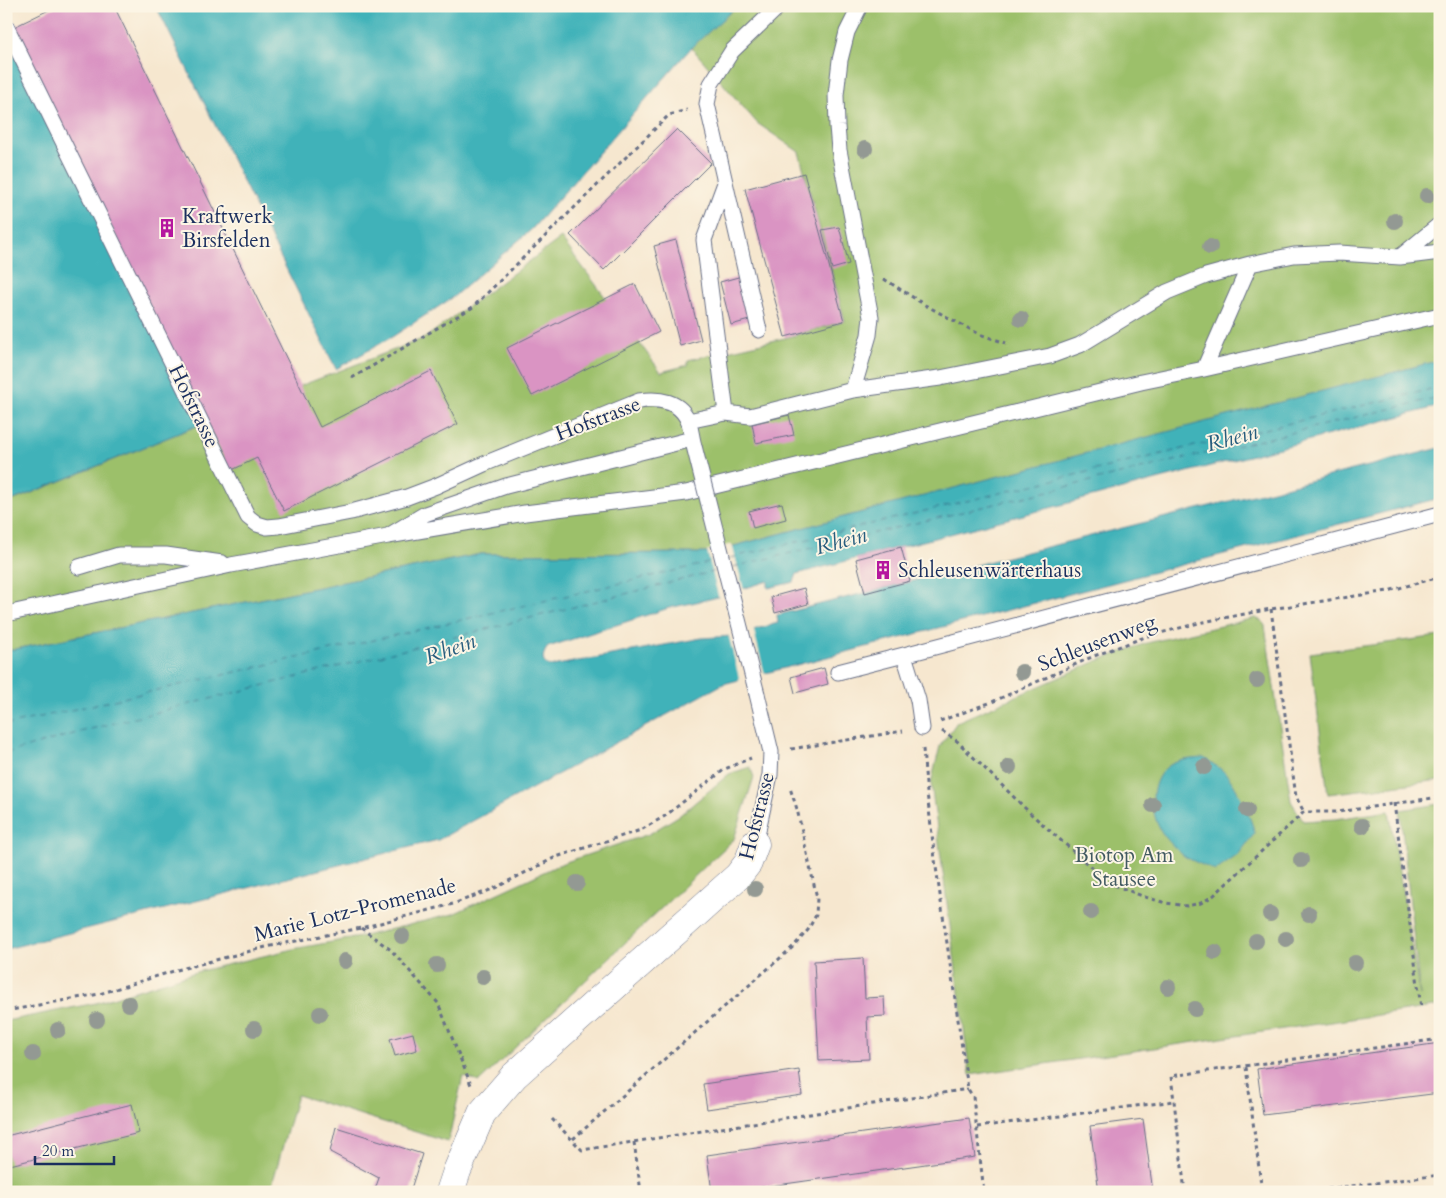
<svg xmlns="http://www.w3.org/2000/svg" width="1446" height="1198" viewBox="0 0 1446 1198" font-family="Cardo,serif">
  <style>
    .green { fill: #9cc06a; stroke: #5c7864 }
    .water { fill: #41b2b9; stroke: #2e708c }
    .pier { fill: #f6e7cf }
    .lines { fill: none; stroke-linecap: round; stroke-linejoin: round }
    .ferry { stroke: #285d7e; stroke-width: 1; stroke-dasharray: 6 5; stroke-linecap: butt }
    .building { fill: #da94c3 }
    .service-casing { stroke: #686f86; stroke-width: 17 }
    .minor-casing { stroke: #686f86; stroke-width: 29 }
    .path { stroke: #686f86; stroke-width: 3; stroke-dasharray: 4 4; stroke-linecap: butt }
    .service { stroke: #fff; stroke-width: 15 }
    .minor { stroke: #fff; stroke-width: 28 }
    .service-bridge-casing { stroke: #686f86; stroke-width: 17; stroke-linecap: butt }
    .service-bridge { stroke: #fff; stroke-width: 15 }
    .tree { fill: #939993 }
    .labels { text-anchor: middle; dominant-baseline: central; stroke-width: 4; stroke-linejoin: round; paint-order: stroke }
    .poi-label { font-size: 21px; fill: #1b2f5e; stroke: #fcf5e5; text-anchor: start }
    .street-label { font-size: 21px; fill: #1b2f5e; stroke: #fcf5e5 }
    .park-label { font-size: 21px; fill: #425a62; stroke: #fcf5e5 }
    .water-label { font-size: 22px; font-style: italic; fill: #285d7e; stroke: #fcf5e5 }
  </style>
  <rect width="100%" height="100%" fill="#fcf5e5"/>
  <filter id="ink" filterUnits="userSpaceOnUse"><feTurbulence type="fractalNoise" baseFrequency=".02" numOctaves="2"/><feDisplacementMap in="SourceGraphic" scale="10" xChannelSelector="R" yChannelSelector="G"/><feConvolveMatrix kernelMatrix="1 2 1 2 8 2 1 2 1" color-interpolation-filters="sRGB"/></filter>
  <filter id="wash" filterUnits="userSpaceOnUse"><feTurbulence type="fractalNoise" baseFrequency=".0096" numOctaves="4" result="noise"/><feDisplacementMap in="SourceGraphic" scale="20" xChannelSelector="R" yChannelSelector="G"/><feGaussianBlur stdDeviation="1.12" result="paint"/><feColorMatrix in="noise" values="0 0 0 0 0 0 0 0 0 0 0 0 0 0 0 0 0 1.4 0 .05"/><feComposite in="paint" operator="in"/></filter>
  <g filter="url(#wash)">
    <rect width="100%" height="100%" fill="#f6e7cf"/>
    <path class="green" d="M 737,6 L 1440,6 L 1440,361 L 707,553 L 481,554 L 6,651 L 7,503 L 206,422 L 425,338 L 561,238 L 661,372 L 688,365 L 688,360 L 789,337 L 845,321 L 799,152 L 757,123 L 691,47 Z
      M 1255,618 L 1262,621 L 1265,626 L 1291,801 L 1303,821 L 1336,819 L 1389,811 L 1420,996 L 1400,810 L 1440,804 L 1440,1006 L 970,1075 L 931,783 L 940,746 L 957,722 L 1097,661 L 1147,643 Z
      M 1440,636 L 1440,780 L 1328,794 L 1310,653 Z
      M 750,767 L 754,777 L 734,839 L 479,1082 L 463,1076 L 448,1142 L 297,1095 L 270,1192 L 6,1192 L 6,1021 L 96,1003 L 196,972 L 293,949 L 360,937 L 453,914 L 563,863 L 649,834 L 680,815 L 729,774 Z"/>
    <path class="water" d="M 156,6 L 737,6 L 691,48 L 532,229 L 452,298 L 392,337 L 336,369 Z
      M 6,37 L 206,422 L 6,503 Z
      M 1440,360 L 1440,406 L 797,574 L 794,582 L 768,588 L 768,581 L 714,598 L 669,608 L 548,647 C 542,654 540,665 552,666 L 702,638 L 732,636 L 778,623 L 777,615 L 1440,448 L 1440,498 L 723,684 L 438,840 L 6,949 L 6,651 L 481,554 L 707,553 Z
      M 1204,758 C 1210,762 1217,766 1223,771 C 1236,783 1250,816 1255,833 L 1238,855 L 1215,871 C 1206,866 1192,861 1184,856 C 1177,850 1168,841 1163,834 C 1150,816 1148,782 1167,767 C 1178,759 1191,759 1204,758 Z"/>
    <path class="pier" d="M 732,544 L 744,591 L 719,599 L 707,551 Z
      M 753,627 L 765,675 L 740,682 L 728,633 Z"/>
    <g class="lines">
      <path class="ferry" d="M 730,558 L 1440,387
        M 733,567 L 1440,397
        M 6,725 L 717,561
        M 6,753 L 91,729 L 720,570"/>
    </g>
    <g id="blocks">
      <path class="building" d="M 57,6 L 114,6 L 320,427 L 431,371 L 458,424 L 284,511 L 257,458 L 230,471 L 14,27 Z
        M 677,129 L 711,163 L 604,270 L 570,235 Z
        M 804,173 L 844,321 L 785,337 L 745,189 Z
        M 839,227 L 849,264 L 832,269 L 822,230 Z
        M 676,240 L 701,340 L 680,346 L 654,246 Z
        M 742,276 L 753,319 L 731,325 L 720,282 Z
        M 635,284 L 659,332 L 532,396 L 507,348 Z
        M 789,415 L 794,435 L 756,443 L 752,424 Z
        M 782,503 L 786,519 L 753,528 L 749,511 Z
        M 901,547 L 910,581 L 865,593 L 856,559 Z
        M 804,588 L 808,604 L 775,613 L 771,597 Z
        M 824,668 L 828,684 L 795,693 L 791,677 Z
        M 863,958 L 865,998 L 884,997 L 885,1016 L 867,1017 L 869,1059 L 819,1061 L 814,961 Z
        M 413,1033 L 417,1050 L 395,1056 L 390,1039 Z
        M 1440,1043 L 1440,1093 L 1263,1115 L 1257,1069 Z
        M 799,1070 L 802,1095 L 707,1109 L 703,1084 Z
        M 132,1104 L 139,1133 L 10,1165 L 6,1149 L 6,1136 Z
        M 969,1118 L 975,1157 L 728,1192 L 712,1192 L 707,1155 Z
        M 1143,1119 L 1153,1192 L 1099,1192 L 1090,1126 Z
        M 336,1127 L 422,1154 L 410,1192 L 374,1192 L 379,1178 L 330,1152 Z"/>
    </g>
  </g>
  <g filter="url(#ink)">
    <use href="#blocks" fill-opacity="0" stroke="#686f86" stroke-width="1"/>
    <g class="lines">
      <g class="service-casing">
        <path id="service" d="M 6,26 L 248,517 L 257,524 L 267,527 L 279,526 L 351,512 L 407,497 L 436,486 L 484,464 L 639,401 C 658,398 681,400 689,423 C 691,430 692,439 694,446
          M 725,183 L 704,240 L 726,413
          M 1400,257 L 1440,224
          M 759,330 L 707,104 L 711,84 L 732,51 L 779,6
          M 1204,369 L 1440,315
          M 853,390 L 940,378 L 1050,356 L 1080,345 L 1167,292 L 1206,276 L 1250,264 L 1294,255 L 1339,253 L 1400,257 L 1440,252
          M 688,421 L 726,413 L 750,416 L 853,390 L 869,335 L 871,317 L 839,150 L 837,126 L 836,95 L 840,60 L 847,32 L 860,6
          M 388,536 L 525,513 L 686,493 L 1141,382 L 1204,369 L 1250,264
          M 79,567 L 119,555 L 166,555 L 222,563
          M 6,614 L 231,565 L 388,536 L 425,514 L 506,486 L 692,439
          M 838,672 L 904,655
          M 922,728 L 918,700 L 904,655 L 1440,514
          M 755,844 L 770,775 L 771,752 L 757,694"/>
      </g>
      <g class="minor-casing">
        <path id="minor" d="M 450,1192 L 457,1171 L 482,1113 L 514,1076 L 738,876 L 748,863 L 755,844"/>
      </g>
      <path class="path" d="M 884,279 L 925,305 L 979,334 L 1006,343
        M 352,378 L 473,307 L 669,115 L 687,110
        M 1271,609 L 1296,797 L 1304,812
        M 940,721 L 992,702 L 1094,656 L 1145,637 L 1203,622 L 1271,609 L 1388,591 L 1440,577
        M 942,731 L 957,741 L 1030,813 L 1109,883 L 1145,897 L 1166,903 L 1187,906 L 1201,903 L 1213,896 L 1304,812 L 1338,812 L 1440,797
        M 791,749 L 903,731
        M 923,749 L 926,784 L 935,860 L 968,1089 L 973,1097 L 984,1192
        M 1394,803 L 1421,1008
        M 361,928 L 391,950 L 438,1003 L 471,1085
        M 6,1011 L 99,994 L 177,970 L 266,947 L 361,928 L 453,904 L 493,889 L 556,857 L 641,830 L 665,816 L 725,769 L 751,758
        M 1246,1067 L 1262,1192
        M 552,1119 L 582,1150 L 968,1089
        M 977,1127 L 1174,1101
        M 573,1139 L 794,946 L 808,930 L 816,915 L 817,898 L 797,809 L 790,788
        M 634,1142 L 641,1192
        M 1185,1192 L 1171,1076 L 1440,1039
        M 1304,1192 L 1440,1175"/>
      <use href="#service" class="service"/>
      <use href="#minor" class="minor"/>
      <g class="service-bridge-casing">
        <path id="service-bridge" d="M 694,446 L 757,694"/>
      </g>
      <use href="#service-bridge" class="service-bridge"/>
    </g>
    <g class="tree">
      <circle cx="865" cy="149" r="8"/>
      <circle cx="1427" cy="196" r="8"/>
      <circle cx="1395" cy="221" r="8"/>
      <circle cx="1210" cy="247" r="8"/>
      <circle cx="1021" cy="319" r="8"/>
      <circle cx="1022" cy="672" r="8"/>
      <circle cx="1257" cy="680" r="8"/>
      <circle cx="1009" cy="767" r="8"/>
      <circle cx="1204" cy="767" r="8"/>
      <circle cx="1153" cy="805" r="8"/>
      <circle cx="1247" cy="810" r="8"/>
      <circle cx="1362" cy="826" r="8"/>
      <circle cx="1301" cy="860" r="8"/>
      <circle cx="577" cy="883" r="8"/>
      <circle cx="755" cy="889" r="8"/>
      <circle cx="1091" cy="912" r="8"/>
      <circle cx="1270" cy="914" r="8"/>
      <circle cx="1309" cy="914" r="8"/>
      <circle cx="402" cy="936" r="8"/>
      <circle cx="1286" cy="939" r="8"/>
      <circle cx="1256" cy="941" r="8"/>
      <circle cx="1215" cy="952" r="8"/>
      <circle cx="345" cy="961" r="8"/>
      <circle cx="1355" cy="963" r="8"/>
      <circle cx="437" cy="965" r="8"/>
      <circle cx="483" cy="977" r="8"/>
      <circle cx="1168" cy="987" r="8"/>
      <circle cx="129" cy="1004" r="8"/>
      <circle cx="1195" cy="1009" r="8"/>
      <circle cx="320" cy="1014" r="8"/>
      <circle cx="97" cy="1020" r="8"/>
      <circle cx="254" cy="1029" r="8"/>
      <circle cx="58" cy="1030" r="8"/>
      <circle cx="33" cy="1054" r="8"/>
    </g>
  </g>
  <defs>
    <g id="building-bare" transform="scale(1.5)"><path d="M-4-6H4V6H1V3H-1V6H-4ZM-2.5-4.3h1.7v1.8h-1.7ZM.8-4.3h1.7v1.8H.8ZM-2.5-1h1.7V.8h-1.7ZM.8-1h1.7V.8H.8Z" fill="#b5179e" stroke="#fcf5e5" stroke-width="2.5" paint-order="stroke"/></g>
  </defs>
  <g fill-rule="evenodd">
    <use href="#building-bare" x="167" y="228"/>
    <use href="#building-bare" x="883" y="570"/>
  </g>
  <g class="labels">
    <g class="poi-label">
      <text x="182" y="216">Kraftwerk<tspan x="182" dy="24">Birsfelden</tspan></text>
      <text x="898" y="570">Schleusenwärterhaus</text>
    </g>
    <g class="street-label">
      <text transform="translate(194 406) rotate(64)">Hofstrasse</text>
      <text transform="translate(598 419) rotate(-21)">Hofstrasse</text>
      <text transform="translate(1097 643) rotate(-21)">Schleusenweg</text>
      <text transform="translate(757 816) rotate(-76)">Hofstrasse</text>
      <text transform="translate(355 910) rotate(-14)">Marie Lotz-Promenade</text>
    </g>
    <g class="park-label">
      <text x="1124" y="855">Biotop Am<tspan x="1124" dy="24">Stausee</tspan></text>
    </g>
    <g class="water-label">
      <text transform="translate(1232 438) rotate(-15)">Rhein</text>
      <text transform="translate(841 541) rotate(-15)">Rhein</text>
      <text transform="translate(450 649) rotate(-20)">Rhein</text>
    </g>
  </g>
  <rect width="1446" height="1198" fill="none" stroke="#fcf5e5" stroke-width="25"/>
  <path d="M35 1156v8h79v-8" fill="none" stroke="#1b2f5e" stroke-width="2.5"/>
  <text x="42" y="1156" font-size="15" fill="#1b2f5e" stroke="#fcf5e5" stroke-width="4" paint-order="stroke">20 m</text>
</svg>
